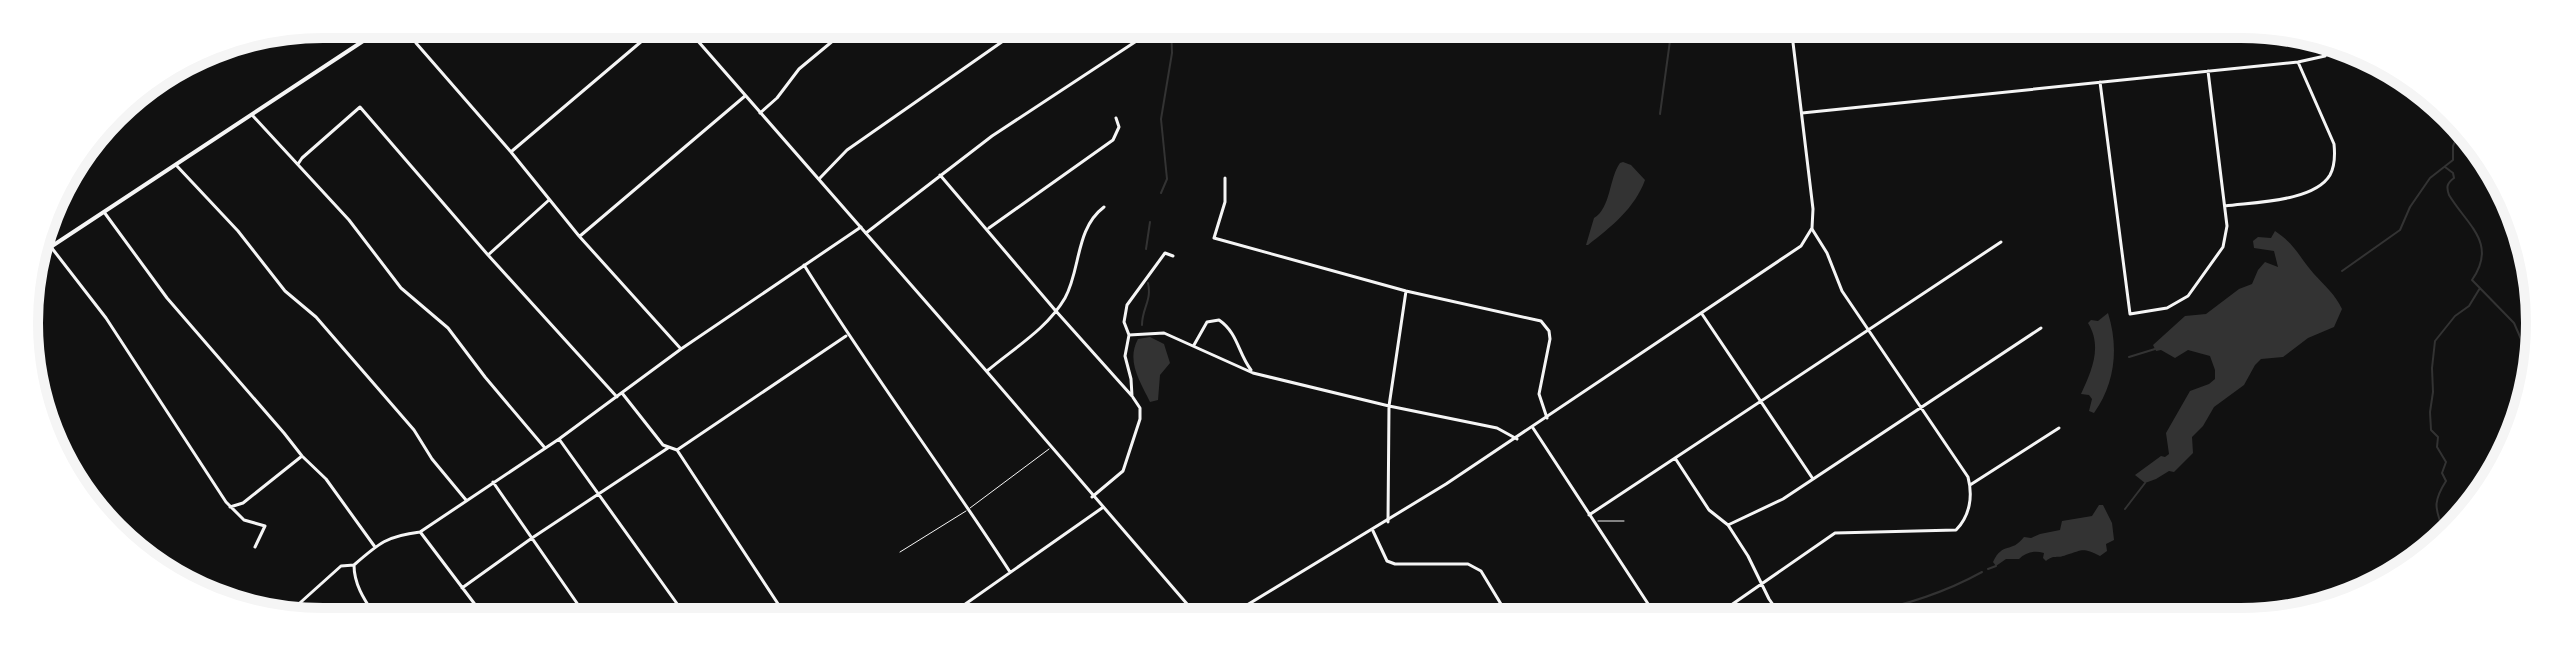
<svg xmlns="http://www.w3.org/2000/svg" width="2564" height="646" viewBox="0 0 2564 646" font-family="'Times New Roman',serif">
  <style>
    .water { fill: #333 }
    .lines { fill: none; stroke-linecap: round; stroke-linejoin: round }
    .stream { stroke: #333; stroke-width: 2 }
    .service { stroke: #f5f5f5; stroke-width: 1 }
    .minor { stroke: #f5f5f5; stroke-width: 3 }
    .tertiary { stroke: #f5f5f5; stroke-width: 3 }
    .secondary { stroke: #f5f5f5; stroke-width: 4 }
    .rim { fill: none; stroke: #f5f5f5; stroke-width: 10 }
  </style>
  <rect width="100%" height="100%" fill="#111"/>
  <path class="water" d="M 1623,162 L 1631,165 L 1645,180 C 1635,208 1611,227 1588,245 L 1586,245 L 1594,218 C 1611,208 1609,178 1620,163 Z
    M 2275,231 C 2296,245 2299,257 2314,274 C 2325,286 2335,294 2342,309 L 2334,327 L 2308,338 L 2283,357 L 2261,359 L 2255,365 L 2244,385 L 2214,407 L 2203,426 L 2192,437 L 2193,453 L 2174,472 L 2169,471 L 2156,479 L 2145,483 L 2135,475 L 2161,456 L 2165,457 L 2169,454 L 2166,433 L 2190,391 L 2209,384 L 2215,379 L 2215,370 L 2210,356 L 2188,350 L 2175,358 L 2161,350 L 2156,351 L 2153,345 L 2185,316 L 2206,314 L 2239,289 L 2252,284 L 2258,270 L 2265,262 L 2278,267 L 2274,251 L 2254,248 L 2253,241 L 2258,237 L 2271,238 Z
    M 2108,313 C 2119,348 2115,384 2094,413 L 2089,411 L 2092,399 L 2089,395 L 2081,394 C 2091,372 2103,347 2088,323 L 2091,320 L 2098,321 Z
    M 1150,337 L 1164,344 L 1170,363 L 1160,375 L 1158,400 L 1150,402 C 1140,381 1126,361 1138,339 Z
    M 2099,505 L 2103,505 L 2112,523 L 2114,540 L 2106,544 L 2107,551 L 2100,556 C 2082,547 2083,550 2066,555 C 2057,559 2054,554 2046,561 L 2043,558 L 2044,553 C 2035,550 2026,552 2019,559 L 2006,559 L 1996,566 L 1993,562 C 2003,541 2011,554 2024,537 L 2031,538 L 2040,534 L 2060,530 L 2062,521 L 2092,516 Z"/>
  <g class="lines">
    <path class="stream" d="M 1660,114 L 1672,26
      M 2445,167 L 2453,173 L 2454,178 C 2447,183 2446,187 2449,195 C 2467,225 2498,243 2472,280 L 2514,323 L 2535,371
      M 1161,193 L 1167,179 L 1161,119 L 1172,53 L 1171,25
      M 1146,249 L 1150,222
      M 2342,271 L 2400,230 L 2410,207 L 2430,178 L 2453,160 L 2453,146 L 2462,126
      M 1142,325 C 1142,308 1152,301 1148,283
      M 2129,357 L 2155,349
      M 2125,509 L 2145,483
      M 2444,541 C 2442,512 2427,511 2446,481 L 2442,473 L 2446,462 L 2437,447 L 2438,437 L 2431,430 L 2430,412 L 2433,392 L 2432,368 L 2435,341 L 2455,316 L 2469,306 L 2480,288
      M 1988,569 L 1996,566
      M 1860,614 C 1903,606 1944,593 1982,572"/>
    <path class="service" d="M 970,508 L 1049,449
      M 1598,521 L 1624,521
      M 900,552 L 966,511"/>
    <path class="minor" d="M 415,36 L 416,43 L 511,152 L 579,236 L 681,349
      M 2100,82 L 2130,314 L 2167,308 L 2188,296 L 2223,247 L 2227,226 L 2208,71
      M 760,113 L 777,98 L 799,69 L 852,25
      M 1802,113 L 2298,62 L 2325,56
      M 253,116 L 349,220 L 401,288 L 448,328 L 485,377 L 545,448
      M 512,151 L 662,24
      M 298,164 L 302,158 L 360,107 L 488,255 L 617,397
      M 176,165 L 238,231 L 285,291 L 316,317 L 414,430 L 432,459 L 466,500
      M 940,175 L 1055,310 L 1132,396 L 1140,408 L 1140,419 L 1123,471 L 1092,497
      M 1225,178 L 1225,202 L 1214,238 L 1406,291 L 1541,321 L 1549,331 L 1550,339 L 1539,394 L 1547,418
      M 819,179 L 847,150 L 1026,25
      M 2225,206 C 2253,202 2314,202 2330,175 C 2335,166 2335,154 2334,144 L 2298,62
      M 104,212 L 167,298 L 284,433 L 302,456 L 326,479 L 375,547
      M 989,228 L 1113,140 L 1119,127 L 1116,118
      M 866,233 L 992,136 L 1138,40
      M 580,236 L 745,96
      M 51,247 L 106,318 L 226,502 L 244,520 L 265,526 L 255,547
      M 488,255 L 549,200
      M 804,265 C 869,370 943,468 1010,572
      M 1702,314 L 1813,479
      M 1129,335 L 1124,322 L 1127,305 L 1165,253 L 1173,256
      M 1194,345 L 1207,322 L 1219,320 C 1238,333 1238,353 1251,370
      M 987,371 C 1014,348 1047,329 1065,298 C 1081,269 1075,229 1104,207
      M 622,393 L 663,445 L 677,450 L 788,619
      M 1132,396 L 1131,379 L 1125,356 L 1129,335 L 1164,333 L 1253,373 L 1389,406 L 1497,428 L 1517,439
      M 1533,428 L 1658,619
      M 559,439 L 688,619
      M 677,450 L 846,336
      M 1675,458 L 1709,510 L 1728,525 L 1748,556 L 1769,599 L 1783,619
      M 493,482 L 588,619
      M 1970,485 L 2059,428
      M 230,507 L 243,503 L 302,456
      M 1589,515 L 2001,242
      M 1388,522 L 1389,406 L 1406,291
      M 1728,525 L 1783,499 L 2041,328
      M 1373,531 L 1387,561 L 1395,564 L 1468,564 L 1481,571 L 1510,619
      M 421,533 L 486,619
      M 462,588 L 532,538 L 668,448
      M 298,604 L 312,619
      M 282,619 L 341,566 L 354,565
      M 377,619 C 366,602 354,586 354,565 C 379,543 387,536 420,532 L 559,439 L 681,349 L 861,227
      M 944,619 L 1102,508
      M 1336,619 L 1339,617
      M 1711,619 L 1835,533 L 1956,530 C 1970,516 1973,496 1968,477 L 1842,291 L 1827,253 L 1812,229"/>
    <path class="tertiary" d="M 683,24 L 982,366 L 1200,619
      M 1224,619 L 1446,484 L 1801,246 L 1812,228 L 1813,209 L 1791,26"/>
    <path class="secondary" d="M 37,256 L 389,24"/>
  </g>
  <path d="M0 0H2564V646H0ZM323 38H2241A285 285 0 0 1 2526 323V323A285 285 0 0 1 2241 608H323A285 285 0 0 1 38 323V323A285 285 0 0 1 323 38Z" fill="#fff" fill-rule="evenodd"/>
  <path class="rim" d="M323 38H2241A285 285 0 0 1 2526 323V323A285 285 0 0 1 2241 608H323A285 285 0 0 1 38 323V323A285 285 0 0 1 323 38Z"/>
</svg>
